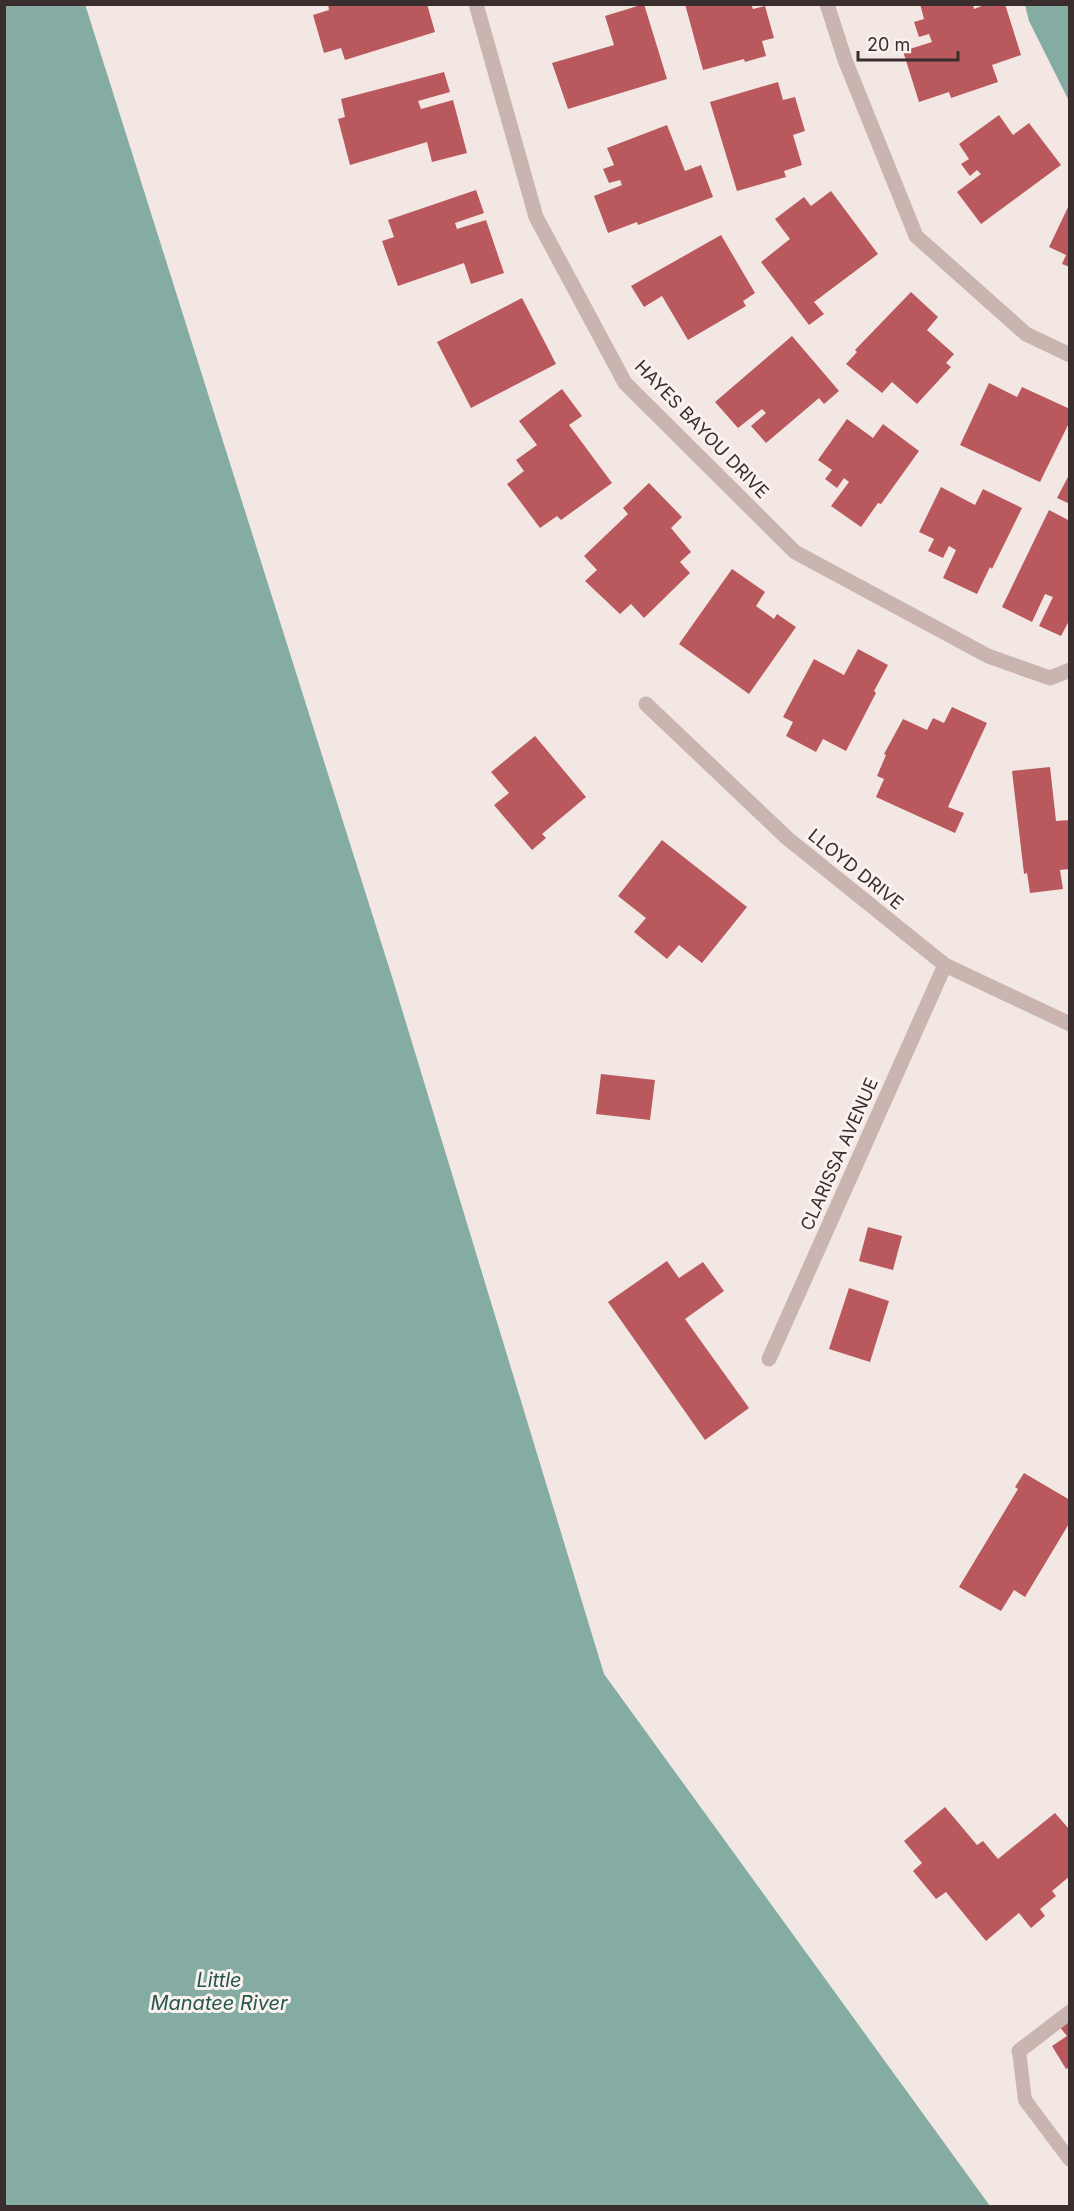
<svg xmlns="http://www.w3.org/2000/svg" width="1074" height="2211" viewBox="0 0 1074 2211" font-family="Inter,sans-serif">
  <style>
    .water { fill: #85aca2 }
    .building { fill: #b9595d }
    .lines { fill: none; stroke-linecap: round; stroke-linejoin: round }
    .lane { stroke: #c9b4b0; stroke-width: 14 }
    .street { stroke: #c9b4b0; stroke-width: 15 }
    .labels { text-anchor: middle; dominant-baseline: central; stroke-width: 6; stroke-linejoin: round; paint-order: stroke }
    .street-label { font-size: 18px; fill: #392d2d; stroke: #f9f2ef }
    .water-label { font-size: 20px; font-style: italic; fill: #26564c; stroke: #f9f2ef }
  </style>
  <rect width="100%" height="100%" fill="#f2e7e3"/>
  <path class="water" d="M 85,4 L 393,980 L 604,1674 L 990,2206 L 5,2206 L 4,5 Z
    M 1025,5 L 1069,5 L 1069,101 L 1029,21 Z"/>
  <path class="building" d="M 328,4 L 427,4 L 435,32 L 345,60 L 341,48 L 324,53 L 313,15 L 329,10 Z
    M 644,4 L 667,79 L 568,109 L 552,63 L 614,45 L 605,16 Z
    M 685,4 L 751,4 L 753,9 L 765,6 L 774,38 L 762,41 L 766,56 L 745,62 L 744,59 L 703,70 Z
    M 920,4 L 973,4 L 974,9 L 987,4 L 1005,4 L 1021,55 L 992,65 L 998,82 L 951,98 L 949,92 L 919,102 L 903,51 L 932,42 L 929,34 L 919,37 L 914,22 L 924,19 Z
    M 444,72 L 450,92 L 418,101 L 421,109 L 453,100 L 467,153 L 432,162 L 427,142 L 350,165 L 338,119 L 345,117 L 341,99 Z
    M 778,82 L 783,100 L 795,97 L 805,131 L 793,135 L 802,165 L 784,171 L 786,177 L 737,191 L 710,102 Z
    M 999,115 L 1013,135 L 1029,123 L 1061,165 L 981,224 L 957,192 L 981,174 L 977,170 L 970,176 L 961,164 L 969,159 L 959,144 Z
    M 667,125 L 685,171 L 701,165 L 713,197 L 638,225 L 637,222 L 608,233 L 594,196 L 622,185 L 620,180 L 609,183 L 603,169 L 614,165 L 607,148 Z
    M 476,190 L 484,213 L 455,223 L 457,229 L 486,220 L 504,273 L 471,284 L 464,263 L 398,286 L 382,241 L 394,237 L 388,220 Z
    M 831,191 L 878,254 L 814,302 L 824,314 L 809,325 L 761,262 L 790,239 L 775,219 L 804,197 L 811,206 Z
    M 1070,203 L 1070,267 L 1062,264 L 1066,255 L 1049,247 Z
    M 721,235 L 755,293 L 743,301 L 746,306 L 688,340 L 662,296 L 644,307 L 631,286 Z
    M 911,292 L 938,317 L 927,330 L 954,354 L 946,363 L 951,367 L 917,404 L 892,382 L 882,393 L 846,364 L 857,352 L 855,350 Z
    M 522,298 L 556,364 L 471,408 L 437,342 Z
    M 792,336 L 839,391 L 824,404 L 819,398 L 766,443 L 751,426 L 766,413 L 762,409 L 738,428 L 715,402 Z
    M 989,383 L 1017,397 L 1022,387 L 1070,409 L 1070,421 L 1040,482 L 960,445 Z
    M 562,389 L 582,416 L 569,425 L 612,483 L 561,520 L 557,516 L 540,528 L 507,484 L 524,471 L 516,460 L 537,445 L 519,421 Z
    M 847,419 L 873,438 L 883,424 L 919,451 L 881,504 L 878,503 L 861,527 L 831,506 L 849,482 L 844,478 L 837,488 L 825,479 L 832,470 L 818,460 Z
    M 1070,473 L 1070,504 L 1057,498 Z
    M 649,483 L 682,517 L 671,528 L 691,552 L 680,562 L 690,573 L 644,618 L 631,604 L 620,614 L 585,581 L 597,570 L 584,556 L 628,514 L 623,508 Z
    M 941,487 L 975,505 L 983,489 L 1022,508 L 992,569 L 990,567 L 977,594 L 943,578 L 956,550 L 949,546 L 943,558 L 928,551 L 934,539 L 919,532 Z
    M 1049,510 L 1070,521 L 1070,619 L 1061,636 L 1039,626 L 1053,597 L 1045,594 L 1032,622 L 1002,607 Z
    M 732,569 L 765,592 L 756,606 L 774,619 L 777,614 L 796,627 L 749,694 L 679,644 Z
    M 858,649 L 888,665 L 874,691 L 876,693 L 846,751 L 823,739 L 816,752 L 786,736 L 793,722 L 783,717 L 814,659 L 844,675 Z
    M 952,707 L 987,723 L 948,807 L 964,813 L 955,833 L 876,797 L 884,779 L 877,776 L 886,755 L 884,754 L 903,719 L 927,730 L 933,718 L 944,723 Z
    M 535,736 L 586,797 L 542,834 L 546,838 L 532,850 L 494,805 L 509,793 L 491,772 Z
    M 1050,767 L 1056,821 L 1070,820 L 1070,869 L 1060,870 L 1063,889 L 1030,893 L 1027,873 L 1024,874 L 1012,771 Z
    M 662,840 L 747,907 L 702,963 L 679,945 L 667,959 L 634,932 L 646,918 L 618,896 Z
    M 601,1074 L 655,1080 L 650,1120 L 596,1114 Z
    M 868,1227 L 902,1236 L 893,1270 L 859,1261 Z
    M 667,1261 L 679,1278 L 703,1262 L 724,1291 L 685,1319 L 749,1408 L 705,1440 L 608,1302 Z
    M 849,1288 L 889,1301 L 870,1362 L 829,1349 Z
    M 1024,1473 L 1070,1500 L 1070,1522 L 1025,1597 L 1014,1590 L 1001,1611 L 959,1587 L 1018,1489 L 1015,1487 Z
    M 945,1807 L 977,1845 L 983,1841 L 998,1859 L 1055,1813 L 1070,1830 L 1070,1876 L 1052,1891 L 1056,1896 L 1040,1909 L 1045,1916 L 1031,1928 L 1019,1913 L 986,1941 L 946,1892 L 936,1899 L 913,1871 L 922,1863 L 904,1841 Z
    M 1070,2019 L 1070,2067 L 1066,2069 L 1052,2046 L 1067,2036 L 1059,2026 Z"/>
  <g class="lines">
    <path class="lane" d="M 1019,2051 L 1025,2100 L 1070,2160"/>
    <path class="street" d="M 476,4 L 536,217 L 625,383 L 795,552 L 988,656 L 1050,678 L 1070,670
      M 827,4 L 845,60 L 916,236 L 1026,334 L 1070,355
      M 646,704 L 787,838 L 945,965 L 1070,1024
      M 769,1359 L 945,965
      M 1019,2051 L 1070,2012"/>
  </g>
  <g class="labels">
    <g class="street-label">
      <text transform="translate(702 429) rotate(46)">HAYES BAYOU DRIVE</text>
      <text transform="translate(856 869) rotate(39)">LLOYD DRIVE</text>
      <text transform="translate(839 1154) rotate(-66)">CLARISSA AVENUE</text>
    </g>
    <g class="water-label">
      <text x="219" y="1980">Little<tspan x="219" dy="23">Manatee River</tspan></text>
    </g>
  </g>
  <rect width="1074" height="2211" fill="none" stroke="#392d2d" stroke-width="12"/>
  <path d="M858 51v9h100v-9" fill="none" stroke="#392d2d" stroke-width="3"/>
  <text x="867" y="51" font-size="18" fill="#392d2d" stroke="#f9f2ef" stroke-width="4.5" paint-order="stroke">20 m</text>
</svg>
